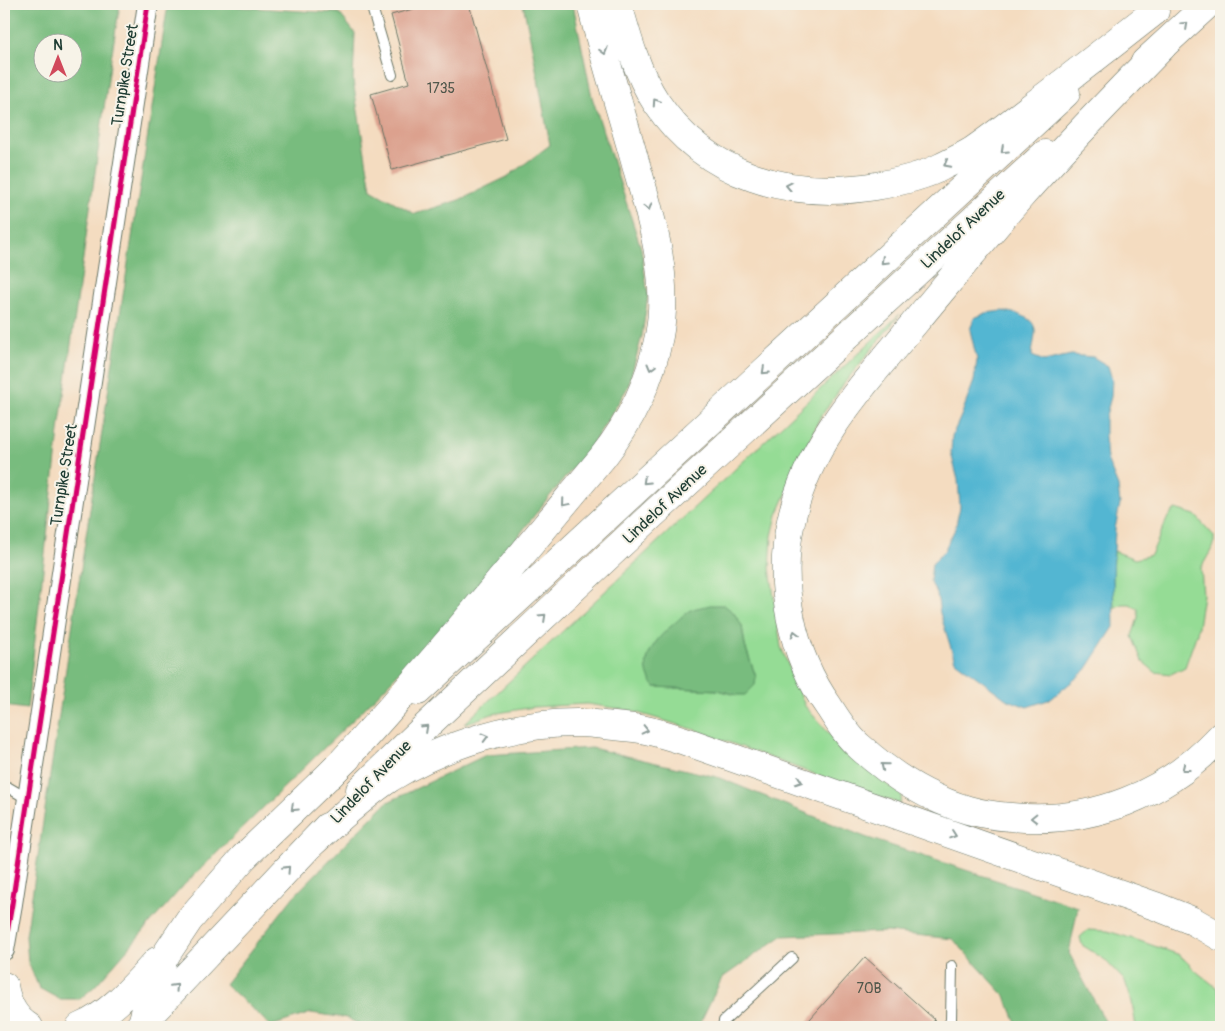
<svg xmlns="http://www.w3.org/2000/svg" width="1225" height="1031" viewBox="0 0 1225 1031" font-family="Pangolin,sans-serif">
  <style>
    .green { fill: #95dc95; stroke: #5a8c64; fill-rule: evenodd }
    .forest { fill: #78bc7e; stroke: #4c7c59; fill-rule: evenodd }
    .water { fill: #53b6d2; stroke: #397a83 }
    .building { fill: #dca18e }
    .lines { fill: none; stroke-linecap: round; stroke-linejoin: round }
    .service-casing { stroke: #6a7565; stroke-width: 12 }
    .minor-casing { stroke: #6a7565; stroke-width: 22 }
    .secondary-casing { stroke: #6a7565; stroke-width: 29 }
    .motorway-casing { stroke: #6a7565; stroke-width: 29 }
    .service { stroke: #fff; stroke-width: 10 }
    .minor { stroke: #fff; stroke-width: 20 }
    .secondary { stroke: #fff; stroke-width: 28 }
    .motorway { stroke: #fff; stroke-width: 28 }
    .cycleway-casing { stroke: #f7f3e8; stroke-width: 8 }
    .cycleway { stroke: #d6006c; stroke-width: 5 }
    .oneway { stroke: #8f9e9a }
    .labels { text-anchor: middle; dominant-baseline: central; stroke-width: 4; stroke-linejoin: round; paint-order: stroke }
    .number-label { font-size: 14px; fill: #4e564a }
    .street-label { font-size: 16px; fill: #1f3d34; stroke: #f7f3e8 }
  </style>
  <rect width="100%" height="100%" fill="#f7f3e8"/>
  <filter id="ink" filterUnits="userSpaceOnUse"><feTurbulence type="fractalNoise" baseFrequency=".02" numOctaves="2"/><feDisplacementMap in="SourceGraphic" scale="10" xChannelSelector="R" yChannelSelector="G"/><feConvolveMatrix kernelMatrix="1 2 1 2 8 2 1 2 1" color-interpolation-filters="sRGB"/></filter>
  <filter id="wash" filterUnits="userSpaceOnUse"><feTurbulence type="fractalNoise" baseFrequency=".0096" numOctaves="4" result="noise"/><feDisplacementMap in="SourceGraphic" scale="20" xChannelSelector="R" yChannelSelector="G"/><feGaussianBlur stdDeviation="1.12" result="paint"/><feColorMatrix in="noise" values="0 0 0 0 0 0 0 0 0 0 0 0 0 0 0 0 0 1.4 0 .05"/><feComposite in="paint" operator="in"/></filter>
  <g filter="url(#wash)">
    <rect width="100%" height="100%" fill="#f4dcc0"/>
    <path class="green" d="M 900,314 L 846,381 L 819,419 L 777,515 L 772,536 L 770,568 L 781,647 L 805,706 L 846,753 L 902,795 L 900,804 L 806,771 L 696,730 L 628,710 L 587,704 L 534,707 L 492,714 L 464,724 ZM 733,612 L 742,626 L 745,646 L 756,677 L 737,695 L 718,690 L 655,687 Z
      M 1175,509 L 1195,515 L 1214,536 L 1214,545 L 1201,568 L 1203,595 L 1197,633 L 1185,667 L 1171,674 L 1155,672 L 1142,661 L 1132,636 L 1138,618 L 1138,609 L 1130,604 L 1122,604 L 1114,608 L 1113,578 L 1114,551 L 1135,559 L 1151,555 L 1168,517 Z
      M 1088,930 L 1107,931 L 1137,940 L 1180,955 L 1197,972 L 1216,987 L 1221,997 L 1221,1027 L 1136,1027 L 1132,1002 L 1125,981 L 1104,959 L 1082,945 L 1080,937 Z"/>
    <path class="forest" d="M 4,4 L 120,4 L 110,65 L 60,423 L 27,709 L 4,706 ZM 42,42 L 72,42 L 72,72 L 42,72 Z
      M 168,4 C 225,4 282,11 339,13 L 355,33 L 353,81 L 371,189 L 415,214 L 459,200 L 507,177 L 550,145 L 533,52 L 523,4 L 573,4 L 592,97 L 641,248 L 648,295 L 642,336 L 628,387 L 590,448 L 544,503 L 470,599 L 365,708 L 184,885 L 95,986 L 80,999 L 59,999 L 39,988 L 28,962 L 26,936 L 83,555 Z
      M 710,605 L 724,605 L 733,612 L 742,626 L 745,646 L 756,677 L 755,685 L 745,695 L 737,695 L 718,690 L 655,687 C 634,663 656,638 676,622 C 680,618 686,612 691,610 C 697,607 704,607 710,605 Z
      M 592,748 L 717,777 L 865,837 L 1078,907 L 1069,953 L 1108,1027 L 1018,1027 L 1005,996 L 953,939 L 887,932 L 782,936 L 722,978 L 698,1027 L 364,1027 L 347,1018 L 311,1013 L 271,1026 L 225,984 L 294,896 L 386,803 L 486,755 Z"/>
    <path class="water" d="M 1002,311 C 1013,313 1032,315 1035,329 C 1036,334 1032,350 1032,356 L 1044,361 L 1071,355 L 1093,357 L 1108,366 L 1112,379 L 1111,397 L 1105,419 L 1105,437 L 1107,459 L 1118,486 L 1120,504 L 1115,529 L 1114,551 L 1113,578 L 1114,627 L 1086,670 L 1051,699 L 1027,707 L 1006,699 L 955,661 L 940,613 L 937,594 L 930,581 L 932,564 L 944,551 L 955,529 L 960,507 L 958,480 L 951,453 L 952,436 L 961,416 L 974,381 L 977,360 L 970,330 L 974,318 L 986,313 Z"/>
    <g id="blocks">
      <path class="building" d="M 431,4 L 469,4 L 506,139 L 392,170 L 371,94 L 409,83 L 391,15 Z
        M 865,957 L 935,1020 L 928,1027 L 803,1027 Z"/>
    </g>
  </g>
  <g filter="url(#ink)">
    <use href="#blocks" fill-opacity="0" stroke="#6a7565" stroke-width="1"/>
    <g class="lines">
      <g class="service-casing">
        <path id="service" d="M 371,4 L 392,75
          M 4,785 L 28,799
          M 723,1027 L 724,1021 L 792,958
          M 948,1027 L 951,1020 L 952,966"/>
      </g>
      <g class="minor-casing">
        <path id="minor" d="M 4,950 L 12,904 L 148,4"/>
      </g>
      <g class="secondary-casing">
        <path id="secondary" d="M 1145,62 L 1208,4
          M 418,691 L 1066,93
          M 360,790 L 421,731 L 651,516 L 1045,154
          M 4,986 C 7,1003 14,1018 29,1027
          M 143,1020 L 155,975 L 167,953 L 189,920 L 244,857 L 347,758
          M 80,1027 C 111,1014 135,985 157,961
          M 139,1027 L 142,1023 L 327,827"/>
      </g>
      <g class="motorway-casing">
        <path id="motorway" d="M 618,4 C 627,37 637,73 656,102 C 706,177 791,200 876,186 C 898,182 922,177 941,167 C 951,162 962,157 972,151 C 991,138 1009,124 1027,110 C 1070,78 1113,44 1155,11
          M 1162,47 C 1115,95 1068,143 1023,194 C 987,235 952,278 917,320 C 867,381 808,441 791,521 C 777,584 791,654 829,707 C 838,721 847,736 860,747 C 891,775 927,798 968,810 C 982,814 997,816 1011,817 C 1091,825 1167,795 1221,736
          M 330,775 C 425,673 513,565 602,458 C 631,421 650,383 659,336 C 670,278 652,220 636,165 C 621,111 604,58 591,4
          M 311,844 C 337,821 361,797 390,778 C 445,744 516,722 581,723 C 589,723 596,724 604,725 C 614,726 624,727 634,728 C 651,730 669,736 685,741 L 1158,907 L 1193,921 L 1221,937"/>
      </g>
      <use href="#service" class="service"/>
      <use href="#minor" class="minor"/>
      <use href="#secondary" class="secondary"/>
      <use href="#motorway" class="motorway"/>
      <g class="cycleway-casing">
        <path id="cycleway" d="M 4,950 L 12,904 L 148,4"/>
      </g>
      <use href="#cycleway" class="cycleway"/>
    </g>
    <defs><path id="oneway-chevron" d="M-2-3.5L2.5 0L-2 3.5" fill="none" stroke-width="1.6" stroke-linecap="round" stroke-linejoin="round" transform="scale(1.25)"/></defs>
    <g class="oneway">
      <use href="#oneway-chevron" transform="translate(1185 25) rotate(-43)"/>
      <use href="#oneway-chevron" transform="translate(604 51) rotate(74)"/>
      <use href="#oneway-chevron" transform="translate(656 102) rotate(-124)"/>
      <use href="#oneway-chevron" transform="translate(1004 150) rotate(137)"/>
      <use href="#oneway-chevron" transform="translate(947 164) rotate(152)"/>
      <use href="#oneway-chevron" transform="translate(789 186) rotate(-169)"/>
      <use href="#oneway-chevron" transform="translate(648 207) rotate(74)"/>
      <use href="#oneway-chevron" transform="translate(884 261) rotate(137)"/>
      <use href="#oneway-chevron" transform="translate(651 367) rotate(105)"/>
      <use href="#oneway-chevron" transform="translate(765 371) rotate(137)"/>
      <use href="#oneway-chevron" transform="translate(646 481) rotate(137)"/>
      <use href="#oneway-chevron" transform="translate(565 503) rotate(130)"/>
      <use href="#oneway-chevron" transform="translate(543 617) rotate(-43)"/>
      <use href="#oneway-chevron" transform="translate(795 634) rotate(-105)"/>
      <use href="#oneway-chevron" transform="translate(425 728) rotate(-43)"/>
      <use href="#oneway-chevron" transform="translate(645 730) rotate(13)"/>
      <use href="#oneway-chevron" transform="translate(485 737) rotate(-15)"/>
      <use href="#oneway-chevron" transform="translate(884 766) rotate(-141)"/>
      <use href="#oneway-chevron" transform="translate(1185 768) rotate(142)"/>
      <use href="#oneway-chevron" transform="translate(799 781) rotate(19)"/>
      <use href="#oneway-chevron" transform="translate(294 808) rotate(136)"/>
      <use href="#oneway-chevron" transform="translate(1034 818) rotate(179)"/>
      <use href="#oneway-chevron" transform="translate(953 835) rotate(19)"/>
      <use href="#oneway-chevron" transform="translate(287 869) rotate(-47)"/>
      <use href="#oneway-chevron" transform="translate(175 987) rotate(-47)"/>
    </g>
  </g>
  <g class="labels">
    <g class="number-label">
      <text x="441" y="88">1735</text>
      <text x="869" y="988">70B</text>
    </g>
    <g class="street-label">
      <text transform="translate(125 75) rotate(-81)">Turnpike Street</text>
      <text transform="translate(963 229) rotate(-43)">Lindelof Avenue</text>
      <text transform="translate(64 475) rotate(-81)">Turnpike Street</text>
      <text transform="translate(665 504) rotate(-43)">Lindelof Avenue</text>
      <text transform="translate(371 782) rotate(-46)">Lindelof Avenue</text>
    </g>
  </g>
  <rect width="1225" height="1031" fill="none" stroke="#f7f3e8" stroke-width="20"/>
  <g transform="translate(58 58)"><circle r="24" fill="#f7f3e8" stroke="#a1aaa0"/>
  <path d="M0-4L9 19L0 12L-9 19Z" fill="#d1495b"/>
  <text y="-8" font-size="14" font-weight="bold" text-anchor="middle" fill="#1f3d34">N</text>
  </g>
</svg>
